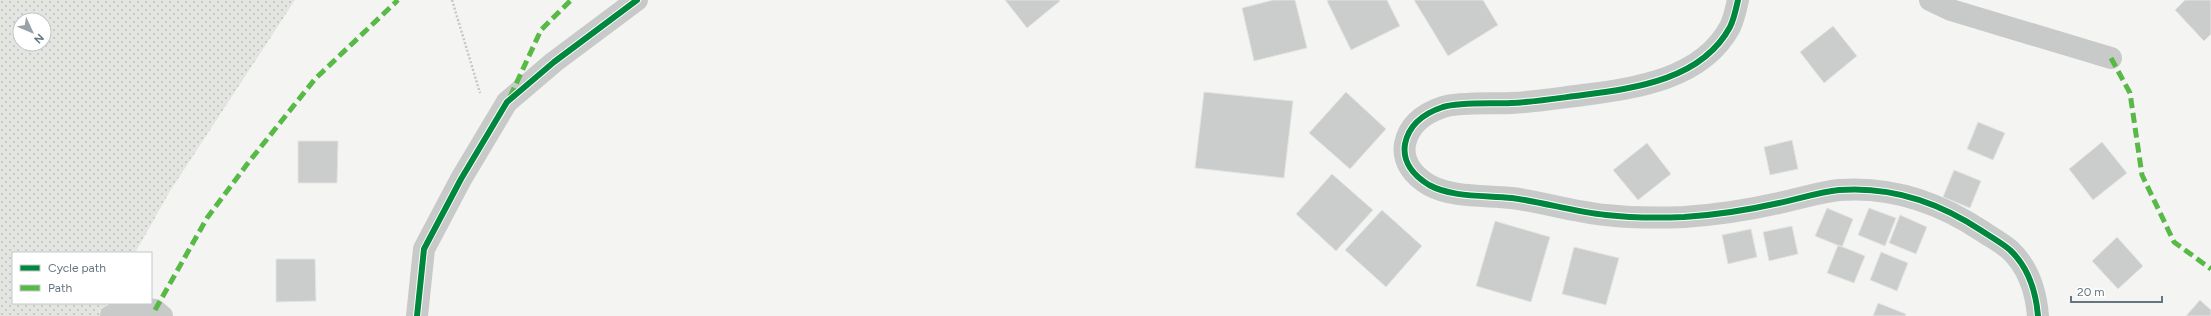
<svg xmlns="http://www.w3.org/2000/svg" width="2211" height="316" viewBox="0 0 2211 316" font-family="Figtree,sans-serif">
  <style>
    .grass { fill: url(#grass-dots); fill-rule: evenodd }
    .building { fill: #cbcdcd; stroke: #e4e4e2 }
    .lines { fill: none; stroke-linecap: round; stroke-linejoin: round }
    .path { stroke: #c6c7c8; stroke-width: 2.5; stroke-dasharray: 2 2; stroke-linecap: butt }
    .minor { stroke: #c8caca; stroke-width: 22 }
    .quiet { stroke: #58b947; stroke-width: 5; stroke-dasharray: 10 5; stroke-linecap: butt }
    .cycleway-casing { stroke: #fff; stroke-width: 8 }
    .cycleway { stroke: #00873e; stroke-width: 6 }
  </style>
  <defs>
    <pattern id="grass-dots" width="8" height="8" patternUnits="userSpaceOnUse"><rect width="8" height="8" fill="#e3e6e0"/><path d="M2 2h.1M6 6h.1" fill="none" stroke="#bcbfbb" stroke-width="1.8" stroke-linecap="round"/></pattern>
  </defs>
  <rect width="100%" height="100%" fill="#f4f4f3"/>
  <path class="grass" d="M 0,0 L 295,0 L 170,191 L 135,253 L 13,253 L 13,303 L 107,303 L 100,316 L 0,316 ZM 20,20 L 44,20 L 44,44 L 20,44 Z"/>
  <path class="building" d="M 1005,0 L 1059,0 L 1060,1 L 1027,28 Z
    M 1273,0 L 1295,0 L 1307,48 L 1254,61 L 1242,8 Z
    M 1329,0 L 1387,0 L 1400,26 L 1351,50 L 1327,1 Z
    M 1414,0 L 1483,0 L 1498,25 L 1448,56 Z
    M 2185,0 L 2211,0 L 2211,34 L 2204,41 L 2175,10 Z
    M 1833,26 L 1857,56 L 1824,83 L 1800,52 Z
    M 1204,92 L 1293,101 L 1284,178 L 1195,168 Z
    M 1346,92 L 1386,129 L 1350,169 L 1309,133 Z
    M 1978,122 L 2005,133 L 1993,160 L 1967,149 Z
    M 1792,140 L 1798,169 L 1770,175 L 1764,147 Z
    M 298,141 L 338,141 L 337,183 L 298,183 Z
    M 2102,142 L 2127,173 L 2093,200 L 2069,169 Z
    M 1647,143 L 1671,174 L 1638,200 L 1613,170 Z
    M 1954,170 L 1981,181 L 1970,208 L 1943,197 Z
    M 1332,174 L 1373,210 L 1336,251 L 1296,214 Z
    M 1827,208 L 1853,219 L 1842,247 L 1815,236 Z
    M 1869,208 L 1896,218 L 1885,246 L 1858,235 Z
    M 1382,210 L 1422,246 L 1386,287 L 1345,250 Z
    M 1900,215 L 1927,227 L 1916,254 L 1889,243 Z
    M 1495,221 L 1550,237 L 1531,302 L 1476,286 Z
    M 1792,226 L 1798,254 L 1769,261 L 1763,232 Z
    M 1751,229 L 1757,257 L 1728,264 L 1722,235 Z
    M 2117,237 L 2143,266 L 2118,289 L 2092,261 Z
    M 1838,245 L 1865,256 L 1854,283 L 1827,273 Z
    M 1574,247 L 1619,258 L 1606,305 L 1562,294 Z
    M 1881,252 L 1908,263 L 1897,291 L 1870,280 Z
    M 276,259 L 315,259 L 316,301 L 276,302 Z
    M 2200,300 L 2211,310 L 2211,316 L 2186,316 Z
    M 1878,303 L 1906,314 L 1905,316 L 1873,316 Z"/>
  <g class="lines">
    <path class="path" d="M 452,0 L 480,93"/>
    <path class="minor" d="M 1738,0 C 1736,9 1734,19 1730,27 C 1702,79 1637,88 1583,95 C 1559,98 1535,102 1511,103 C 1492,104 1460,102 1443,107 C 1425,113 1409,124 1405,144 C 1402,162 1414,176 1429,185 C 1453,198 1485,195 1512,198 C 1543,202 1574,212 1606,215 C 1632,218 1658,218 1684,217 C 1716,215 1748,210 1779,203 C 1799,199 1819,192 1839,190 C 1891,186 1940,203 1982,231 C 1991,237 2002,243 2010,250 C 2028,267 2036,292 2038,316
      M 1930,0 L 1951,10 L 2111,58
      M 111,316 L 126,307 L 155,310 L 162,316
      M 417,316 L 424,249 L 461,179 L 507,102 L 554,62 L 637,0"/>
    <path class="quiet" d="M 2111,58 L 2130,93 L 2142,175 L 2174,242 L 2211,269
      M 510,97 L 541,30 L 571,0
      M 155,310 L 207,218 L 248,163 L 315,79 L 398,0"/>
    <g class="cycleway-casing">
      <path id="cycleway" d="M 1738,0 C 1736,9 1734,19 1730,27 C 1702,79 1637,88 1583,95 C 1559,98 1535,102 1511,103 C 1492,104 1460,102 1443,107 C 1425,113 1409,124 1405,144 C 1402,162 1414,176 1429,185 C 1453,198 1485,195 1512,198 C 1543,202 1574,212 1606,215 C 1632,218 1658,218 1684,217 C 1716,215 1748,210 1779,203 C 1799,199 1819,192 1839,190 C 1891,186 1940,203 1982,231 C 1991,237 2002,243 2010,250 C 2028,267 2036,292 2038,316
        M 417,316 L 424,249 L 461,179 L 507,102 L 554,62 L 637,0"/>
    </g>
    <use href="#cycleway" class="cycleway"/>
  </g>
  <rect x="12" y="252" width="140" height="52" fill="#ffffff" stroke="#c2c8cd"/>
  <rect x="20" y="265" width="20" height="6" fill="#00873e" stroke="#c2c8cd"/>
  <text x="48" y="272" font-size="12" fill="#667681">Cycle path</text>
  <rect x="20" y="285" width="20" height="6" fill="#58b947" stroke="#c2c8cd"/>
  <text x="48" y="292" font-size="12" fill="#667681">Path</text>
  <g transform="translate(32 32) rotate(134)"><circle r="19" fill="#ffffff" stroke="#c2c8cd"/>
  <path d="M0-3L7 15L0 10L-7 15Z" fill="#98a2a9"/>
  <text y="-6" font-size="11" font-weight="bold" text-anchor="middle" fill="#667681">N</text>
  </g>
  <path d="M2071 296v6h91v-6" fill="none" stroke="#667681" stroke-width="2"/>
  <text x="2077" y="296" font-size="12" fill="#667681" stroke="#ffffff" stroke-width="3" paint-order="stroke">20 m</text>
</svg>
